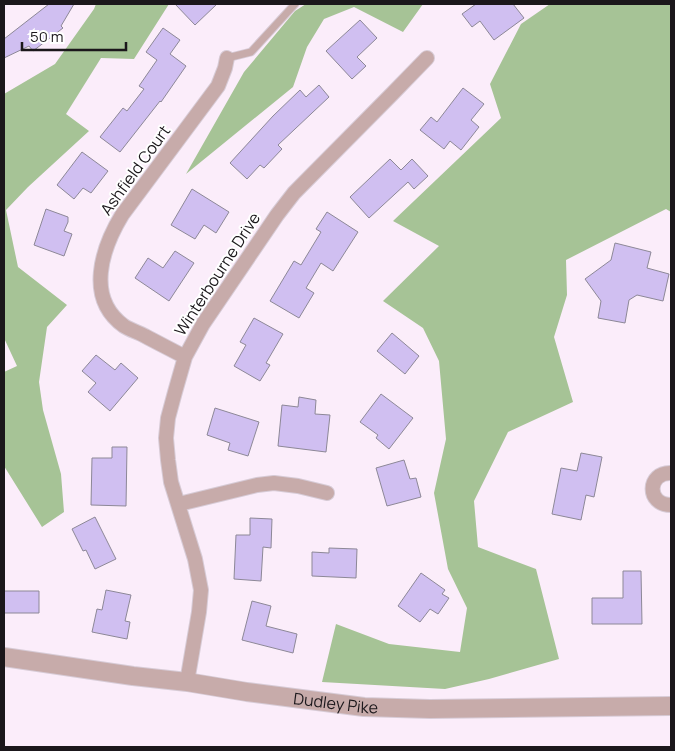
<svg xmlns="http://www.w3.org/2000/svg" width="675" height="751" viewBox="0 0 675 751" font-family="Manrope,sans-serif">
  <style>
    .forest { fill: #a6c396 }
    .building { fill: #d0bff1; stroke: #8d8897 }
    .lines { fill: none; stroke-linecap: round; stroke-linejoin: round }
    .service-casing { stroke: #d7cbd6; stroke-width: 9 }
    .minor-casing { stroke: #d7cbd6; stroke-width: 16 }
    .tertiary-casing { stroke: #d7cbd6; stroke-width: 20 }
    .service { stroke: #c7abaa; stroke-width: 7 }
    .minor { stroke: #c7abaa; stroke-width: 14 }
    .tertiary { stroke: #c7abaa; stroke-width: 18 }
    .labels { text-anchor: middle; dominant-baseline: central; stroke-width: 4; stroke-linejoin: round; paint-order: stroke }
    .street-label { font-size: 16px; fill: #1b171b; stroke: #fff }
  </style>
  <rect width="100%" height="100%" fill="#fbedfa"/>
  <path class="forest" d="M 96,4 L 169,4 L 134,59 L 101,58 L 66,114 L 89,131 L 28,187 L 6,210 L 18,267 L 67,305 L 47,327 L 39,382 L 43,410 L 61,474 L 64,512 L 42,527 L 4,466 L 4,372 L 17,366 L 4,338 L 4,94 L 55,64 L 94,9 Z
    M 306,4 L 423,4 L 403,32 L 354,7 L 324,19 L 307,47 L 293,87 L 186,174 L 244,72 L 295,11 Z
    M 550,4 L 671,4 L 671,212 L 666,209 L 566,260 L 567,295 L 554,337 L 573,402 L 508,432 L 474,501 L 478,547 L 536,569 L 559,659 L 489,679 L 445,689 L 322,682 L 336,624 L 389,644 L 460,652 L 467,608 L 448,569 L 434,493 L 446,439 L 439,361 L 423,328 L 383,301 L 439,246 L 393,221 L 501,118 L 490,84 L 521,24 Z"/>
  <path class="building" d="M 49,4 L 74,4 L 61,26 L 63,28 L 33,51 L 29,46 L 4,58 L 4,39 Z
    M 175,4 L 217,4 L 195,25 Z
    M 476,4 L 513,4 L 524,18 L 494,40 L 480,21 L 472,27 L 462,14 Z
    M 360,20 L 377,38 L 357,57 L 366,66 L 352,79 L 326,51 Z
    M 163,28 L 180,40 L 170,54 L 186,66 L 161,102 L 160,101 L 120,152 L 100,137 L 123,108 L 127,111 L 144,89 L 139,86 L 157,60 L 146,52 Z
    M 319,85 L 329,97 L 278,145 L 282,149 L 264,168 L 260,165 L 247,179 L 230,163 L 273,116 L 300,90 L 306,97 Z
    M 463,88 L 484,104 L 471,120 L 479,127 L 461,150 L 450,141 L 444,149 L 420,130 L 431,117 L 437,122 Z
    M 82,152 L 108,171 L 91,193 L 83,188 L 74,199 L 57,185 Z
    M 390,159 L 401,170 L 412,159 L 428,176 L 414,189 L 408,182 L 369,218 L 350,197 Z
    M 192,189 L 229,212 L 216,233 L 204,225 L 195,239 L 171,225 Z
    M 46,209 L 68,217 L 68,222 L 64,231 L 72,234 L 64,256 L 34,245 Z
    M 327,212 L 358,232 L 333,271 L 321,263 L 306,288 L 314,293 L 299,318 L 270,301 L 294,261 L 301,265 L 321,232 L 316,229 Z
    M 615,243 L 651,252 L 647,268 L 669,274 L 663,301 L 637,295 L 629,300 L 625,323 L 598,318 L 601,301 L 585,279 L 611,260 Z
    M 175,251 L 194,263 L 169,301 L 135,278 L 148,258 L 163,268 Z
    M 254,318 L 283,334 L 266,363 L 270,365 L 260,381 L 234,366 L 246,345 L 240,342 Z
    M 392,333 L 419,356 L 405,374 L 377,351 Z
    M 96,355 L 115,370 L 121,363 L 138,378 L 110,411 L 88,392 L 96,383 L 82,371 Z
    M 381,394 L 413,418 L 389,449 L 376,438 L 378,435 L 360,422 Z
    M 299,397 L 316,400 L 315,414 L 330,415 L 326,452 L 278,446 L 282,405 L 298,407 Z
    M 215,408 L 259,422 L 248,456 L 228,450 L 230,443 L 207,435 Z
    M 112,447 L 127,447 L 126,506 L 91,505 L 92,458 L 112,458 Z
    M 581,453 L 602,457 L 594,497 L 586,495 L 581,520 L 552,514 L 561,468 L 577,471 Z
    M 404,460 L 410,479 L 416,478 L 421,497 L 387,506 L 376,468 Z
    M 95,517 L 116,559 L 95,569 L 86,550 L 83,551 L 72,529 Z
    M 250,518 L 272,519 L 271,548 L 263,547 L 261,581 L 234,579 L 236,535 L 250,535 Z
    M 329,548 L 357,549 L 356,578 L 312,576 L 312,552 L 329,553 Z
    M 623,571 L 641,571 L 642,624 L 592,624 L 592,598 L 623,598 Z
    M 421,573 L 445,590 L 442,594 L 449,598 L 438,614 L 430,609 L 420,622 L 398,606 Z
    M 106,590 L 131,595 L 125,621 L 130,622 L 127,639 L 92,632 L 97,609 L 102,610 Z
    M 4,591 L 39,591 L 39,613 L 4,613 Z
    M 252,601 L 271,606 L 266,626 L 297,634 L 293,653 L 242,640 Z"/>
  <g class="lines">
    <g class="service-casing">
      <path id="service" d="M 227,58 L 251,52 L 295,4"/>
    </g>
    <g class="minor-casing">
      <path id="minor" d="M 185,357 C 172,350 158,343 145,336 C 138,332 130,330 124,326 C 85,298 102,248 122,215 L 218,86 L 225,68 L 227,58
        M 671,473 C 647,472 646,505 671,505
        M 179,504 L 257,485 L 274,483 L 298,486 L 327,493
        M 187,682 L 199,612 L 201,590 L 195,559 L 171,482 L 168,460 L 166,438 L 168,418 L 175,392 L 185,357 L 203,324 L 277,215 L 294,193 L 393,93 L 427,58"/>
    </g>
    <g class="tertiary-casing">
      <g id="tertiary">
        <path id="s1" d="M 4,657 L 133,676 L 187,682 L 247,692 L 364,707 L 430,709 L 671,706"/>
      </g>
    </g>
    <use href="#service" class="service"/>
    <use href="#minor" class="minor"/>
    <use href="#tertiary" class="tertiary"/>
  </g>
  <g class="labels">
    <g class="street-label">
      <text transform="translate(135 170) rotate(-54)">Ashfield Court</text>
      <text transform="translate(217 274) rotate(-57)">Winterbourne Drive</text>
      <text stroke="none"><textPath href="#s1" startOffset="335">Dudley Pike</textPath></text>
    </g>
  </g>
  <rect width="675" height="751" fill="none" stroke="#1b171b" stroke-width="10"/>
  <path d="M22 42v8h104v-8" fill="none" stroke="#1b171b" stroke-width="2.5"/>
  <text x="30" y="42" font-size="15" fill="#1b171b" stroke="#ffffff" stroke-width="4" paint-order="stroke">50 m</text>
</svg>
